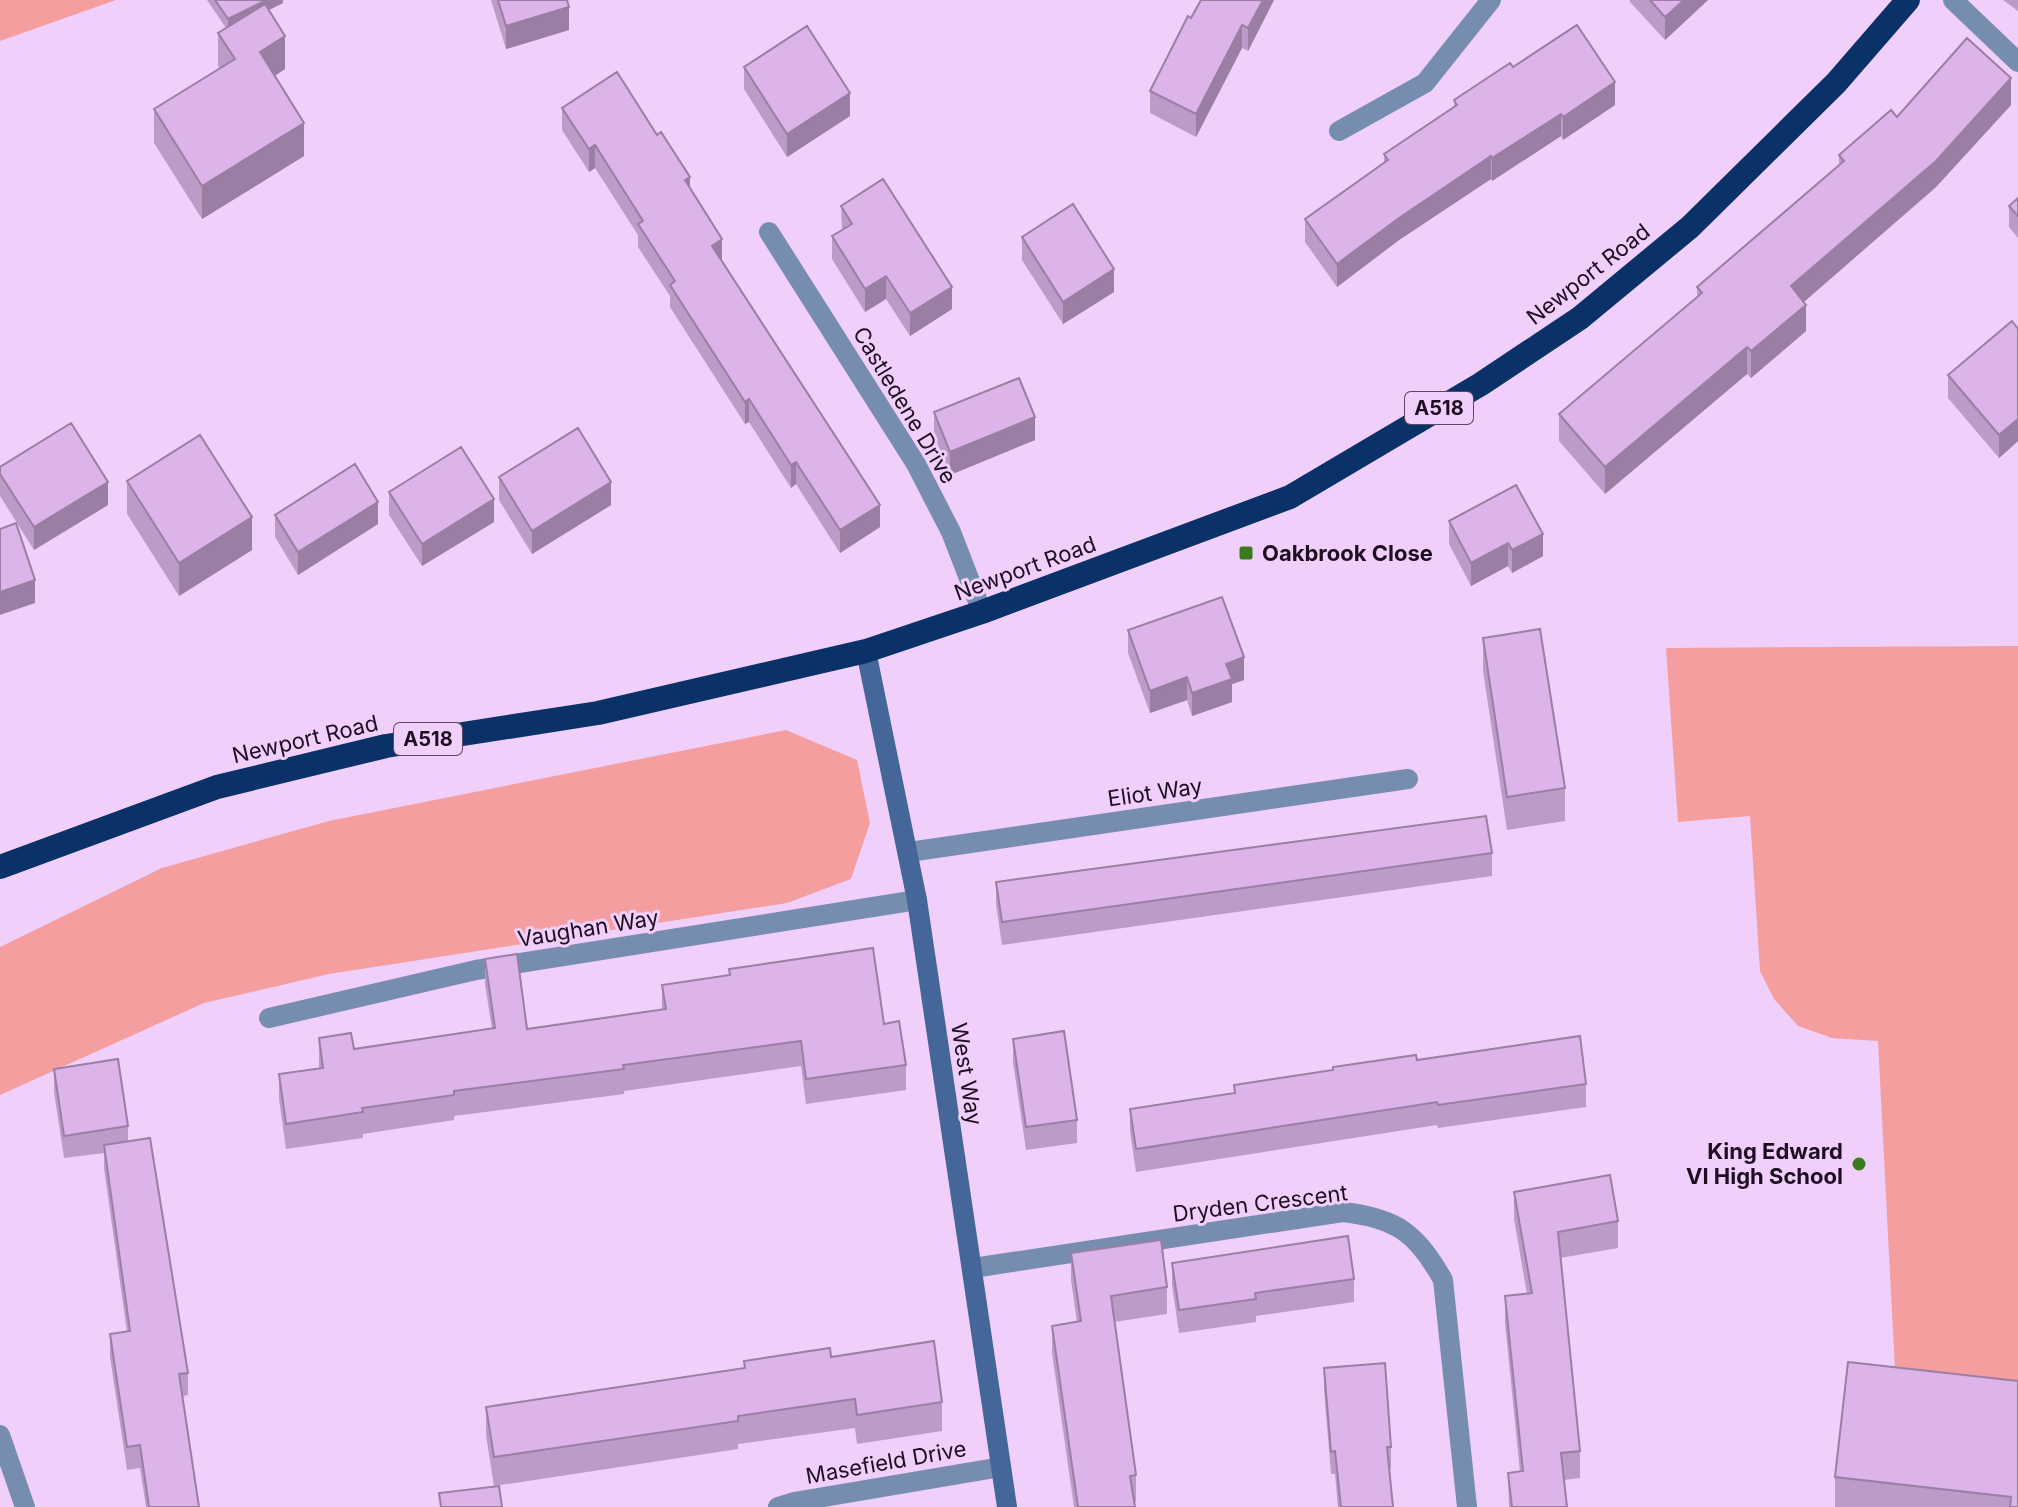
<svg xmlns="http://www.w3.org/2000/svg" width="2018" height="1507" viewBox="0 0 2018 1507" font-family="Inter,sans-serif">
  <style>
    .green { fill: #f59ea0 }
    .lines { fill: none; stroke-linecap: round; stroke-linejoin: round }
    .street { stroke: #768db0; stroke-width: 20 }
    .secondary { stroke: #446698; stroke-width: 20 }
    .highway { stroke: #0a3268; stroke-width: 24 }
    .wall { fill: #bd9bc8 }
    .shaded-wall { fill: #9a7ea3 }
    .building { fill: #dcb4e9; stroke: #9a7ea3; stroke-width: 2 }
    .poi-dot { fill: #397b1c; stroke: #f0cffa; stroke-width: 3 }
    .labels { text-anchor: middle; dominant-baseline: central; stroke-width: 6; stroke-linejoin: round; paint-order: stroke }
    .shield { fill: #f0cffa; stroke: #5c4862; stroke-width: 2 }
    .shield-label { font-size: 20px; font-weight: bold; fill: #1d0e21 }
    .street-label { font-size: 22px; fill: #1d0e21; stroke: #f0cffa }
    .poi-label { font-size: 22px; font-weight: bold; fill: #1d0e21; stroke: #f0cffa; text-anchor: start }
  </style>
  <rect width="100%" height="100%" fill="#f0cffa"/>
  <path class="green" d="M 0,0 L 116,0 L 0,41 Z
    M 2018,646 L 2018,1407 L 1896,1389 L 1878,1041 L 1832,1038 L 1798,1026 L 1774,999 L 1760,971 L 1750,816 L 1678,822 L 1666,648 Z
    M 786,730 L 857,760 L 870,823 L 851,879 L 787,903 L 329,974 L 204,1003 L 0,1095 L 0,947 L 162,868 L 329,821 Z"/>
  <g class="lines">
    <path class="street" d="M 1953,0 L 2018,62
      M 1339,131 L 1425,83 L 1491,0
      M 769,232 L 916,464 L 951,532 L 982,612
      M 909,852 L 1408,779
      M 269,1018 L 476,970 L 917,900
      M 973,1268 L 1343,1212 C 1396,1218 1417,1233 1443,1280 L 1467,1507
      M 0,1435 L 25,1507
      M 778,1507 L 794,1502 L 1001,1467"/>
    <path class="secondary" d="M 866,651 L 917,900 L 1007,1507"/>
    <path class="highway" d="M 0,867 L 217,787 L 386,746 L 598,713 L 866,651 L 982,612 L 1290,497 L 1481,384 L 1580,318 L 1690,227 L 1836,83 L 1908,0"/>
  </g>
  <path class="wall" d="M 207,0 L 283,0 L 283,3 L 269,10 L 285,69 L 275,76 L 304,156 L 202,219 L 154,143 L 154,109 L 220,68 L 218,66 L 218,33 L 226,28 Z
    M 491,0 L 567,0 L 569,30 L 506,49 Z
    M 1201,0 L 1274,0 L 1248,51 L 1242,48 L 1196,137 L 1150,113 L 1150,91 Z
    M 1630,0 L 1708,0 L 1665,40 L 1630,2 Z
    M 2003,0 L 2018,0 L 2018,11 Z
    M 744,67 L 850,116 L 787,157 L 744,89 Z
    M 1513,67 L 1615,105 L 1563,140 L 1561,136 L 1492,181 L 1491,179 L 1399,240 L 1337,287 L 1305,242 L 1305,219 L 1384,163 L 1384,154 L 1454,107 L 1454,100 Z
    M 2011,105 L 1936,187 L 1804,302 L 1806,331 L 1751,378 L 1747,374 L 1605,494 L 1559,441 L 1559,414 L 1697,298 L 1697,287 L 1839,166 L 1839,155 L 1897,117 Z
    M 562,108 L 690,189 L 722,262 L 880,527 L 840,553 L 796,484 L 791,488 L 749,422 L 745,424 L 670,307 L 670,296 L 638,247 L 638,235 L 595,168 L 589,172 L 562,130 Z
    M 2018,198 L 2018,238 L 2009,227 L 2009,206 Z
    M 841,206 L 952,309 L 910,336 L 886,299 L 865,312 L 832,259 L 832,236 L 842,230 Z
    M 1022,237 L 1114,292 L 1063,324 L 1022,260 Z
    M 2018,329 L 2018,441 L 1999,458 L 1948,398 L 1948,375 Z
    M 934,412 L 1035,440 L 950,475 L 934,435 Z
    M 0,467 L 108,505 L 34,550 L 0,496 Z
    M 499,477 L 611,505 L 532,554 L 499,500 Z
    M 127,481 L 252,550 L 179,596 L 127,514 Z
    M 389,492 L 494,522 L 422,566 L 389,515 Z
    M 275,515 L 378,524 L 298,575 L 275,537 Z
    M 1449,521 L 1543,556 L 1512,573 L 1508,566 L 1471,586 L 1449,544 Z
    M 1128,630 L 1244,680 L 1232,684 L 1232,702 L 1192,716 L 1187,700 L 1150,713 L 1128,653 Z
    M 1483,638 L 1565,788 L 1565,821 L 1507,830 L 1483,671 Z
    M 1492,853 L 1492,876 L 1002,945 L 996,904 L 996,882 Z
    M 485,959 L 527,1029 L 662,1009 L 662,985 L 729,975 L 729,969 L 884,1024 L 906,1065 L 906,1090 L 806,1104 L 801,1066 L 624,1091 L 624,1094 L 454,1116 L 454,1120 L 363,1134 L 363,1138 L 286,1149 L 279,1099 L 279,1074 L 319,1068 L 319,1038 L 354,1049 L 492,1029 L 485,984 Z
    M 1013,1039 L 1077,1120 L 1077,1143 L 1026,1150 L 1013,1062 Z
    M 1417,1060 L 1586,1084 L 1586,1107 L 1438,1128 L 1437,1125 L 1136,1172 L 1130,1131 L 1130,1109 L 1234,1093 L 1234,1085 Z
    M 54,1069 L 128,1126 L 128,1141 L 188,1373 L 188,1395 L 183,1396 L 199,1507 L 146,1507 L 140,1468 L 127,1470 L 110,1357 L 110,1334 L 127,1332 L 104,1168 L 104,1153 L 64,1158 L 54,1092 Z
    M 1514,1192 L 1618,1221 L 1618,1248 L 1560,1258 L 1580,1451 L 1580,1478 L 1564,1480 L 1567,1507 L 1509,1507 L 1508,1473 L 1520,1472 L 1505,1323 L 1505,1296 L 1527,1294 L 1514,1219 Z
    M 1071,1253 L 1167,1287 L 1167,1314 L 1114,1322 L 1136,1475 L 1136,1502 L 1134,1502 L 1135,1507 L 1074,1507 L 1052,1353 L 1052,1326 L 1077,1322 L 1071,1280 Z
    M 1172,1263 L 1354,1279 L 1354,1302 L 1256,1316 L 1256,1322 L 1179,1333 L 1172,1285 Z
    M 831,1357 L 942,1402 L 942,1431 L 857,1444 L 855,1428 L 738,1444 L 738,1449 L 494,1486 L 486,1435 L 486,1407 L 744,1369 L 744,1361 Z
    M 1324,1368 L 1391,1447 L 1391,1469 L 1389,1469 L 1393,1507 L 1338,1507 L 1335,1474 L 1331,1474 L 1324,1390 Z
    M 2018,1381 L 2018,1507 L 1835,1507 L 1835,1477 Z"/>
  <path class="shaded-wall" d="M 266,0 L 283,0 L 283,3 L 228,30 L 228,19 Z
    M 1263,0 L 1274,0 L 1248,51 L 1248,28 Z
    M 1684,0 L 1708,0 L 1665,40 L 1665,17 Z
    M 569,7 L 569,30 L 506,49 L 506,26 Z
    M 1242,25 L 1242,48 L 1196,137 L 1196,114 Z
    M 285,36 L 285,69 L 260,85 L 260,52 Z
    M 2011,78 L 2011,105 L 1936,187 L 1791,313 L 1791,286 Z
    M 1615,82 L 1615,105 L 1563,140 L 1563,117 Z
    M 850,93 L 850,116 L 787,157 L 787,134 Z
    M 1561,114 L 1561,136 L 1492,181 L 1492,158 Z
    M 304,123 L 304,156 L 202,219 L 202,186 Z
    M 595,145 L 595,168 L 589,172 L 589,149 Z
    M 1491,156 L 1491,179 L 1399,240 L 1337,287 L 1337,264 L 1399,218 Z
    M 690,177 L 690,199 L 685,180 Z
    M 722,239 L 722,262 L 712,246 Z
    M 1114,269 L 1114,292 L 1063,324 L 1063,302 Z
    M 886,276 L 886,299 L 865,312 L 865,289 Z
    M 952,287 L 952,309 L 910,336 L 910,313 Z
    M 1806,305 L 1806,331 L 1751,378 L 1751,351 Z
    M 1747,347 L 1747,374 L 1605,494 L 1605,467 Z
    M 749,399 L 749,422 L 745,424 L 745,402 Z
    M 1035,417 L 1035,440 L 950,475 L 950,452 Z
    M 2018,419 L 2018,441 L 1999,458 L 1999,435 Z
    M 796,462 L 796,484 L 791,488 L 791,465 Z
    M 108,482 L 108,505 L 34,550 L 34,527 Z
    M 611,482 L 611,505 L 532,554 L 532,531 Z
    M 494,499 L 494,522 L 422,566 L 422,544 Z
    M 378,502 L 378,524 L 298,575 L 298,552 Z
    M 880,505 L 880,527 L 840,553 L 840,530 Z
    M 252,517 L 252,550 L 179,596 L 179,563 Z
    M 1543,534 L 1543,556 L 1512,573 L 1512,550 Z
    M 1508,543 L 1508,566 L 1471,586 L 1471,563 Z
    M 35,580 L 35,603 L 0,615 L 0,592 Z
    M 1244,657 L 1244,680 L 1232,684 L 1232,702 L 1192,716 L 1192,693 L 1226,664 Z
    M 1187,677 L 1187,700 L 1150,713 L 1150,691 Z"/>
  <path class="building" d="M 215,0 L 266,0 L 228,19 Z
    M 498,0 L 567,0 L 569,7 L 506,26 Z
    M 1201,0 L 1263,0 L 1248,28 L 1242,25 L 1196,114 L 1150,91 L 1188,16 L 1191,18 Z
    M 1650,0 L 1684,0 L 1665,17 Z
    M 265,4 L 285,36 L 260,52 L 304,123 L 202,186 L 154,109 L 235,59 L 218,33 Z
    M 1577,25 L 1615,82 L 1563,117 L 1561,114 L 1492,158 L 1491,156 L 1399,218 L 1337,264 L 1305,219 L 1388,160 L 1384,154 L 1457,105 L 1454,100 L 1510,63 L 1513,67 Z
    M 807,26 L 850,93 L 787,134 L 744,67 Z
    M 1967,38 L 2011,78 L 1936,161 L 1791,286 L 1806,305 L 1751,351 L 1747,347 L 1605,467 L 1559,414 L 1702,293 L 1697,287 L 1844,161 L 1839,155 L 1891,110 L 1897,117 Z
    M 617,72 L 657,135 L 661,132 L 690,177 L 685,180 L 722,239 L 712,246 L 880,505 L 840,530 L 796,462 L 791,465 L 749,399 L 745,402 L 670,285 L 675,281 L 638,224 L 643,221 L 595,145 L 589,149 L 562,108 Z
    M 883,179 L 952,287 L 910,313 L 886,276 L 865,289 L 832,236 L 852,224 L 841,206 Z
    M 2018,198 L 2018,216 L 2009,206 Z
    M 1073,204 L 1114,269 L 1063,302 L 1022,237 Z
    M 2012,321 L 2018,329 L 2018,419 L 1999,435 L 1948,375 Z
    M 1019,378 L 1035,417 L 950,452 L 934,412 Z
    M 71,423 L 108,482 L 34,527 L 0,474 L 0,467 Z
    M 578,428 L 611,482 L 532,531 L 499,477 Z
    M 200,435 L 252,517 L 179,563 L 127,481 Z
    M 461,447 L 494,499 L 422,544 L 389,492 Z
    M 355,464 L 378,502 L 298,552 L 275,515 Z
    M 1516,485 L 1543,534 L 1512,550 L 1508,543 L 1471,563 L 1449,521 Z
    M 16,523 L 35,580 L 0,592 L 0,529 Z
    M 1222,597 L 1244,657 L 1226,664 L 1232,679 L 1192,693 L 1187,677 L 1150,691 L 1128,630 Z
    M 1540,629 L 1565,788 L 1507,797 L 1483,638 Z
    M 1486,816 L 1492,853 L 1002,922 L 996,882 Z
    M 873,948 L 884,1024 L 899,1021 L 906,1065 L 806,1079 L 801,1041 L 623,1065 L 624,1069 L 454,1091 L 454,1095 L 362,1108 L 363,1112 L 286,1124 L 279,1074 L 323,1068 L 319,1038 L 351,1033 L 354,1049 L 495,1028 L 485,959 L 517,954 L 527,1029 L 666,1009 L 662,985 L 730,975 L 729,969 Z
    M 1064,1031 L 1077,1120 L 1026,1127 L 1013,1039 Z
    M 1580,1036 L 1586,1084 L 1438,1105 L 1437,1102 L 1136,1149 L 1130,1109 L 1235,1093 L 1234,1085 L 1333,1070 L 1333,1067 L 1416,1055 L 1417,1060 Z
    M 118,1059 L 128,1126 L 64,1136 L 54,1069 Z
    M 150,1138 L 188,1373 L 179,1374 L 199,1507 L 149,1507 L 140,1445 L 127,1447 L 110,1334 L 130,1331 L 104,1145 Z
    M 1610,1175 L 1618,1221 L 1558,1232 L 1580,1451 L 1561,1453 L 1567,1507 L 1512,1507 L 1508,1473 L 1523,1471 L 1505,1296 L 1532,1293 L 1514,1192 Z
    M 1348,1236 L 1354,1279 L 1255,1293 L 1256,1299 L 1179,1310 L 1172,1263 Z
    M 1161,1240 L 1167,1287 L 1111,1296 L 1136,1475 L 1130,1476 L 1135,1507 L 1078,1507 L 1052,1326 L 1081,1321 L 1071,1253 Z
    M 934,1341 L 942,1402 L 857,1415 L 855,1399 L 738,1416 L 738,1421 L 494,1457 L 486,1407 L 745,1368 L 744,1361 L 830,1348 L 831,1357 Z
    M 1848,1362 L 2018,1381 L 2018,1507 L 2010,1507 L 2011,1497 L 1835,1477 Z
    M 1385,1363 L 1391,1447 L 1387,1447 L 1393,1507 L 1341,1507 L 1335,1451 L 1331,1452 L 1324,1368 Z
    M 499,1486 L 502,1507 L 441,1507 L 439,1493 Z"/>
  <g class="poi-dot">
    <rect x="1238" y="545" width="16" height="16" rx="4"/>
    <circle cx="1859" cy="1164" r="8"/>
  </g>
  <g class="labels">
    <g class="shield">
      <rect x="1405" y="392" width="68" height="32" rx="6"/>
      <rect x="394" y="723" width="68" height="32" rx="6"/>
    </g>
    <g class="shield-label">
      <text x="1439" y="408">A518</text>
      <text x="428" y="739">A518</text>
    </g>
    <g class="street-label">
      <text transform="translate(1588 274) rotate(-38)">Newport Road</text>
      <text transform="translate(905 405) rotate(59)">Castledene Drive</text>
      <text transform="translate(1025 568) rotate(-20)">Newport Road</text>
      <text transform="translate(305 739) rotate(-13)">Newport Road</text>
      <text transform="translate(1155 792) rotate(-8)">Eliot Way</text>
      <text transform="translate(588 928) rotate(-9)">Vaughan Way</text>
      <text transform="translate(967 1074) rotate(81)">West Way</text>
      <text transform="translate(1260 1203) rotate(-7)">Dryden Crescent</text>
      <text transform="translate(886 1462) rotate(-10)">Masefield Drive</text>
    </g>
    <g class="poi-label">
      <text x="1262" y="553">Oakbrook Close</text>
      <text x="1843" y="1151" text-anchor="end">King Edward<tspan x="1843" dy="25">VI High School</tspan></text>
    </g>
  </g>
</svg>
